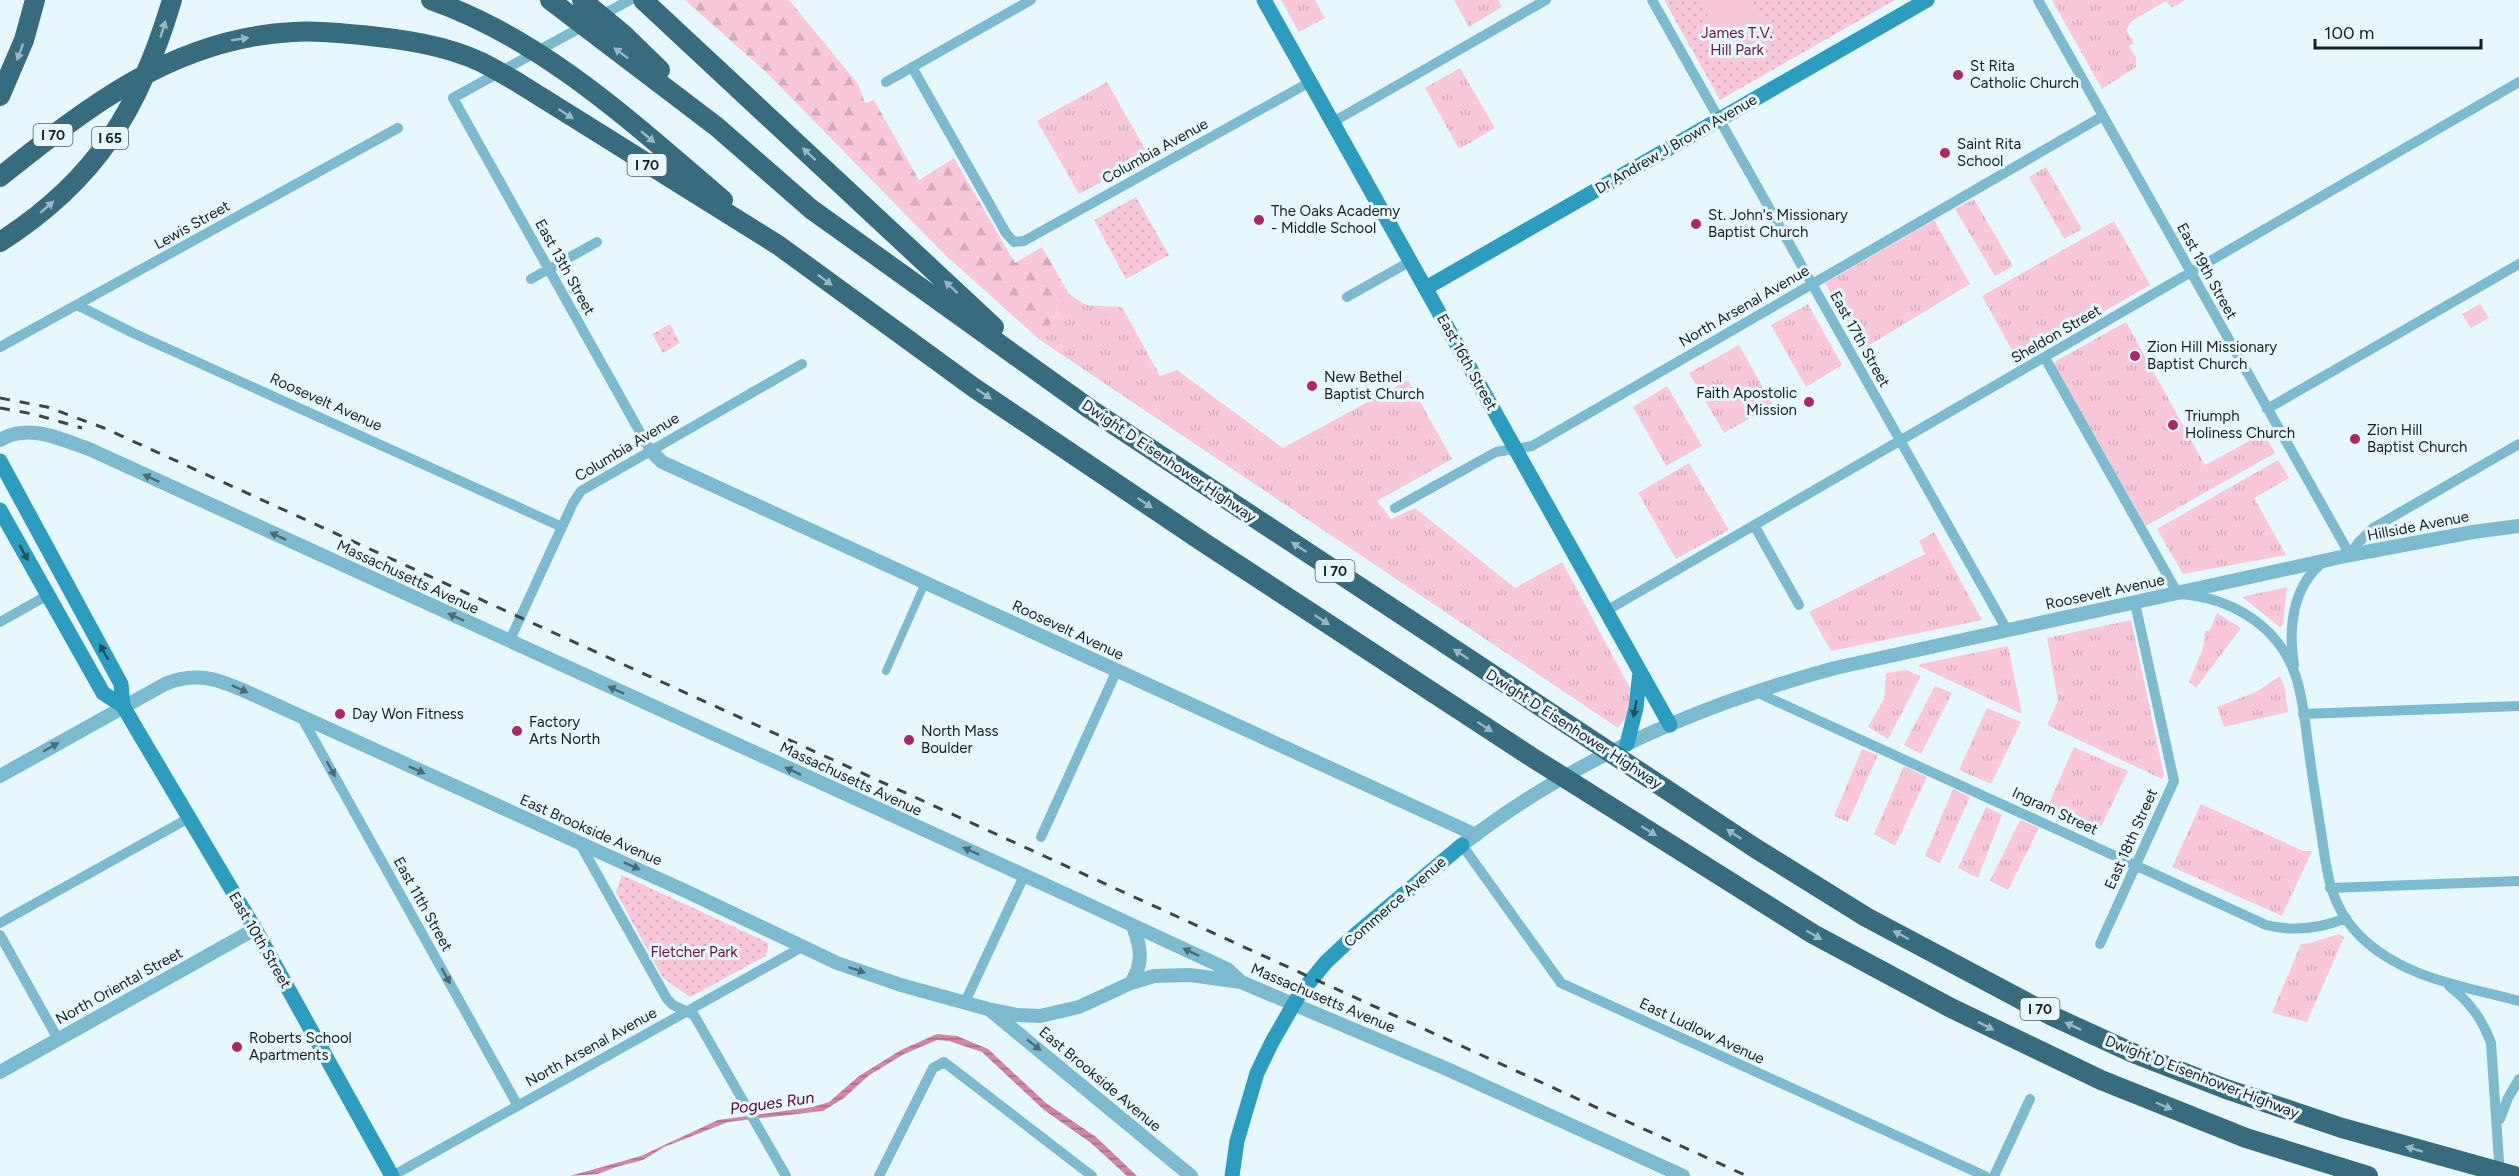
<svg xmlns="http://www.w3.org/2000/svg" width="2519" height="1176" viewBox="0 0 2519 1176" font-family="Figtree,sans-serif">
  <style>
    .grass { fill: url(#grass-tufts) }
    .forest { fill: url(#forest-firs) }
    .park { fill: url(#park-dots) }
    .pitch { fill: #f8c8da }
    .water { fill: url(#water-rules) }
    .lines { fill: none; stroke-linecap: round; stroke-linejoin: round }
    .pedestrian { stroke: #7cbad0; stroke-width: 8 }
    .minor { stroke: #7cbad0; stroke-width: 10 }
    .tertiary { stroke: #7cbad0; stroke-width: 14 }
    .secondary { stroke: #2c9dbe; stroke-width: 15 }
    .motorway { stroke: #366c7d; stroke-width: 20 }
    .rail { stroke: #3c4649; stroke-width: 3; stroke-dasharray: 10 10; stroke-linecap: butt }
    .oneway { fill: #97b8c3 }
    .oneway2 { fill: #4a6c78 }
    .oneway3 { fill: #1f5160 }
    .poi-dot { fill: #ac266c; stroke: #e6f7fd; stroke-width: 2 }
    .labels { text-anchor: middle; dominant-baseline: central; stroke-width: 6; stroke-linejoin: round; paint-order: stroke }
    .shield { fill: #e6f7fd; stroke: #556063; stroke-width: 1.5 }
    .shield-label { font-size: 14px; font-weight: bold; fill: #171f21 }
    .park-label { font-size: 15px; fill: #6a1241; stroke: #e6f7fd }
    .poi-label { font-size: 15px; fill: #171f21; stroke: #e6f7fd; text-anchor: start }
    .street-label { font-size: 15px; fill: #171f21; stroke: #e6f7fd }
    .water-label { font-size: 16px; font-style: italic; fill: #5c0035; stroke: #e6f7fd }
  </style>
  <defs>
    <pattern id="grass-tufts" width="24" height="20" patternUnits="userSpaceOnUse" patternTransform="scale(1.5)"><rect width="24" height="20" fill="#f8c8da"/><path d="M3 7l-1-3M5 7V3M7 7l1-3M15 17l-1-3M17 17v-4M19 17l1-3" fill="none" stroke="#d4abbb"/></pattern>
    <pattern id="forest-firs" width="22" height="20" patternUnits="userSpaceOnUse" patternTransform="scale(1.5)"><rect width="22" height="20" fill="#f8c8da"/><path d="M5 1l3.5 6h-7zM16 11l3.5 6h-7z" fill="#d4abbb"/></pattern>
    <pattern id="park-dots" width="8" height="8" patternUnits="userSpaceOnUse" patternTransform="scale(1.5)"><rect width="8" height="8" fill="#f8c8da"/><path d="M2 2h.1M6 6h.1" fill="none" stroke="#d4abbb" stroke-width="1.8" stroke-linecap="round"/></pattern>
    <pattern id="water-rules" width="6" height="5" patternUnits="userSpaceOnUse" patternTransform="scale(1.5)"><rect width="6" height="5" fill="#d086a4"/><path d="M0 2.5h6" fill="none" stroke="#a86d85"/></pattern>
  </defs>
  <rect width="100%" height="100%" fill="#e6f7fd"/>
  <path class="grass" d="M 1281,0 L 1315,0 L 1325,18 L 1299,32 Z
    M 1454,0 L 1498,0 L 1502,7 L 1469,27 Z
    M 2052,0 L 2185,0 L 2172,8 L 2166,1 L 2132,21 L 2126,30 L 2134,43 L 2129,46 L 2136,58 L 2136,67 L 2102,89 Z
    M 1460,68 L 1495,128 L 1459,149 L 1425,88 Z
    M 1107,82 L 1149,156 L 1079,194 L 1037,121 Z
    M 2046,167 L 2082,229 L 2064,239 L 2029,177 Z
    M 1974,199 L 2013,266 L 1995,276 L 1955,209 Z
    M 1934,220 L 1970,284 L 1863,349 L 1825,283 Z
    M 2114,221 L 2150,285 L 2018,361 L 1982,296 Z
    M 1069,294 L 1086,305 L 1122,307 L 1160,376 L 1177,370 L 1283,448 L 1408,380 L 1452,459 L 1377,501 L 1391,519 L 1415,508 L 1515,588 L 1562,562 L 1630,688 L 1629,713 L 1618,728 L 1040,340 Z
    M 1808,304 L 1842,365 L 1806,387 L 1771,325 Z
    M 2126,322 L 2205,465 L 2264,433 L 2275,453 L 2146,526 L 2054,365 L 2056,361 Z
    M 1739,345 L 1773,405 L 1724,433 L 1689,373 Z
    M 1667,386 L 1702,446 L 1666,466 L 1633,407 Z
    M 2278,460 L 2289,478 L 2254,498 L 2286,555 L 2183,574 L 2157,529 Z
    M 1689,463 L 1729,530 L 1676,559 L 1638,493 Z
    M 1934,532 L 1982,620 L 1831,651 L 1809,612 L 1925,554 L 1919,541 Z
    M 2287,587 L 2283,625 L 2280,627 L 2242,597 Z
    M 2217,613 L 2241,628 L 2196,688 L 2189,682 L 2203,648 L 2205,631 L 2210,630 Z
    M 2131,620 L 2164,775 L 2162,779 L 2047,725 L 2058,701 L 2047,638 Z
    M 2008,646 L 2022,714 L 1919,666 L 1920,664 Z
    M 1906,670 L 1921,676 L 1888,739 L 1868,727 L 1884,699 L 1886,673 Z
    M 2280,676 L 2285,689 L 2288,712 L 2224,727 L 2217,707 L 2256,692 Z
    M 1935,686 L 1952,693 L 1921,754 L 1904,745 Z
    M 1987,708 L 2021,722 L 1991,784 L 1959,770 Z
    M 2074,747 L 2128,771 L 2096,837 L 2045,812 Z
    M 1862,749 L 1878,755 L 1848,822 L 1834,816 Z
    M 1904,766 L 1927,777 L 1895,846 L 1874,834 Z
    M 1953,789 L 1970,797 L 1940,863 L 1925,856 Z
    M 2201,804 L 2303,851 L 2312,851 L 2282,916 L 2172,867 Z
    M 1986,807 L 2002,815 L 1978,878 L 1958,868 Z
    M 2020,820 L 2039,828 L 2008,890 L 1990,881 Z
    M 2339,934 L 2344,937 L 2307,1022 L 2272,1013 L 2301,944 L 2310,943 Z"/>
  <path class="forest" d="M 685,0 L 789,0 L 858,84 L 865,103 L 874,100 L 919,180 L 954,158 L 1015,263 L 1042,247 L 1069,294 L 1040,340 L 944,254 L 767,73 Z"/>
  <path class="park" d="M 1664,0 L 1895,0 L 1720,100 Z
    M 1136,197 L 1169,255 L 1126,279 L 1094,220 Z
    M 670,324 L 680,343 L 663,353 L 652,334 Z
    M 622,875 L 769,943 L 766,956 L 690,997 L 663,978 L 616,892 Z"/>
  <path class="pitch" d="M 1699,0 L 1750,0 L 1766,28 L 1727,51 Z
    M 2480,304 L 2489,318 L 2471,328 L 2462,314 Z"/>
  <path class="water" d="M 937,1034 L 957,1036 L 988,1049 L 1046,1103 L 1096,1137 L 1137,1176 L 1127,1176 L 1091,1143 L 1044,1110 L 982,1052 L 949,1041 L 937,1040 L 904,1054 L 868,1076 L 844,1098 L 823,1111 L 728,1122 L 664,1147 L 643,1160 L 616,1167 L 598,1174 L 570,1176 L 641,1156 L 718,1120 L 813,1107 L 829,1102 L 859,1076 L 901,1050 Z"/>
  <g class="lines">
    <path class="pedestrian" d="M 886,671 L 925,583"/>
    <path class="minor" d="M 1652,0 L 2007,630
      M 2038,0 L 2350,555
      M 598,17 L 630,0
      M 585,25 L 453,98 L 650,450
      M 912,67 L 1006,233 L 1014,242 L 1024,241 L 1310,82
      M 886,82 L 1031,0
      M 1333,122 L 1546,0
      M 531,279 L 597,242
      M 1347,297 L 1411,261
      M 77,305 L 133,333 L 562,527
      M 0,347 L 398,128
      M 2045,358 L 2178,594 C 2230,597 2279,625 2296,677 C 2303,698 2305,722 2308,744 C 2312,775 2317,807 2322,838 C 2327,875 2331,906 2358,934 C 2401,978 2462,986 2519,1001
      M 2267,409 L 2519,264
      M 1395,508 L 1496,452 L 1532,446 L 2103,116
      M 1754,525 L 1799,605
      M 2350,555 L 2358,543 L 2373,528 L 2519,444
      M 1606,611 L 2519,82
      M 0,622 L 48,595
      M 509,642 L 573,503 L 581,491 L 802,364
      M 2294,665 C 2288,629 2292,587 2323,562
      M 1756,692 L 2266,925 C 2294,932 2319,929 2346,918
      M 2303,714 L 2519,706
      M 302,718 L 518,1106
      M 1041,837 L 1117,670
      M 579,842 L 667,999 L 673,1005 L 694,1015 L 786,1176
      M 1462,845 L 1561,983 L 1985,1176
      M 2330,888 L 2519,881
      M 0,923 L 189,818
      M 0,935 L 58,1039
      M 2100,944 L 2174,781 L 2135,603
      M 2449,986 C 2469,1001 2482,1018 2491,1043 L 2500,1176
      M 965,1002 L 1024,876
      M 2500,1119 L 2508,1098 L 2519,1079
      M 392,1176 L 804,946
      M 879,1176 L 933,1068 L 944,1062 L 1092,1176
      M 1994,1176 L 2030,1099"/>
    <path class="tertiary" d="M 0,440 C 29,423 60,439 89,449 L 1074,898 L 1227,969 L 1241,982 L 1447,1069 L 1683,1176
      M 650,450 L 662,462 L 1476,835
      M 0,776 L 165,684 C 204,668 230,685 265,700 L 692,894 L 837,963 L 901,985 L 988,1009 L 1017,1015 L 1040,1016 L 1079,1007 L 1131,983 L 1154,976 L 1190,975 L 1241,982
      M 1462,845 C 1571,760 1702,704 1835,668 L 2350,555 L 2473,532 L 2519,526
      M 1131,983 C 1144,962 1141,948 1133,926
      M 990,1010 L 1191,1176
      M 0,1072 L 255,929"/>
    <path class="secondary" d="M 1264,0 L 1670,725
      M 1426,288 L 1927,0
      M 0,461 L 121,684 L 123,706
      M 0,510 L 103,693 L 123,706 L 137,730 L 255,929 L 392,1176
      M 1627,744 L 1636,708 L 1640,672
      M 1232,1176 L 1237,1141 L 1257,1073 L 1272,1042 L 1299,995 L 1326,962 L 1355,935 L 1462,845"/>
    <path class="motorway" d="M 431,0 C 543,39 634,124 723,200
      M 550,0 L 717,127 L 811,209 L 1090,409 L 1755,848 L 1866,917 L 2052,1016 L 2133,1053 L 2226,1089 L 2342,1128 L 2514,1176
      M 582,0 L 623,34 L 660,70
      M 643,0 L 994,327
      M 0,96 L 24,40 L 35,0
      M 0,177 C 89,106 174,38 293,32 C 315,30 339,33 361,35 C 401,39 445,45 481,62 C 493,68 505,75 517,82 L 778,245 L 973,387 L 1203,542 L 1533,758 L 1813,934 L 1951,1008 L 2101,1080 L 2246,1138 L 2368,1176
      M 0,242 C 97,180 140,108 172,0"/>
    <path class="rail" d="M 0,398 L 47,407 L 104,428 L 1747,1176
      M 0,408 L 33,414 L 82,428"/>
  </g>
  <defs><path id="oneway-solid" d="M-6-.8H1V-3.2L6.5 0L1 3.2V.8H-6Z" transform="scale(1.5)"/></defs>
  <g class="oneway">
    <use href="#oneway-solid" transform="translate(163 29) rotate(-73)"/>
    <use href="#oneway-solid" transform="translate(240 39) rotate(-9)"/>
    <use href="#oneway-solid" transform="translate(20 52) rotate(110)"/>
    <use href="#oneway-solid" transform="translate(621 53) rotate(-143)"/>
    <use href="#oneway-solid" transform="translate(566 114) rotate(33)"/>
    <use href="#oneway-solid" transform="translate(648 137) rotate(40)"/>
    <use href="#oneway-solid" transform="translate(809 154) rotate(-137)"/>
    <use href="#oneway-solid" transform="translate(47 207) rotate(-41)"/>
    <use href="#oneway-solid" transform="translate(825 280) rotate(36)"/>
    <use href="#oneway-solid" transform="translate(951 287) rotate(-137)"/>
    <use href="#oneway-solid" transform="translate(984 394) rotate(34)"/>
    <use href="#oneway-solid" transform="translate(1145 503) rotate(34)"/>
    <use href="#oneway-solid" transform="translate(1299 547) rotate(-147)"/>
    <use href="#oneway-solid" transform="translate(1322 620) rotate(33)"/>
    <use href="#oneway-solid" transform="translate(1461 654) rotate(-147)"/>
    <use href="#oneway-solid" transform="translate(1485 727) rotate(33)"/>
    <use href="#oneway-solid" transform="translate(1649 831) rotate(32)"/>
    <use href="#oneway-solid" transform="translate(1734 834) rotate(-147)"/>
    <use href="#oneway-solid" transform="translate(1814 935) rotate(30)"/>
    <use href="#oneway-solid" transform="translate(1901 935) rotate(-152)"/>
    <use href="#oneway-solid" transform="translate(1986 1026) rotate(27)"/>
    <use href="#oneway-solid" transform="translate(2073 1026) rotate(-155)"/>
    <use href="#oneway-solid" transform="translate(2164 1106) rotate(23)"/>
    <use href="#oneway-solid" transform="translate(2414 1149) rotate(-164)"/>
  </g>
  <g class="oneway2">
    <use href="#oneway-solid" transform="translate(151 478) rotate(-155)"/>
    <use href="#oneway-solid" transform="translate(278 536) rotate(-155)"/>
    <use href="#oneway-solid" transform="translate(456 617) rotate(-155)"/>
    <use href="#oneway-solid" transform="translate(240 689) rotate(24)"/>
    <use href="#oneway-solid" transform="translate(616 690) rotate(-156)"/>
    <use href="#oneway-solid" transform="translate(51 747) rotate(-30)"/>
    <use href="#oneway-solid" transform="translate(331 769) rotate(61)"/>
    <use href="#oneway-solid" transform="translate(417 770) rotate(24)"/>
    <use href="#oneway-solid" transform="translate(793 771) rotate(-155)"/>
    <use href="#oneway-solid" transform="translate(971 851) rotate(-156)"/>
    <use href="#oneway-solid" transform="translate(632 866) rotate(24)"/>
    <use href="#oneway-solid" transform="translate(1191 952) rotate(-155)"/>
    <use href="#oneway-solid" transform="translate(857 970) rotate(19)"/>
    <use href="#oneway-solid" transform="translate(446 976) rotate(61)"/>
    <use href="#oneway-solid" transform="translate(1034 1045) rotate(38)"/>
  </g>
  <g class="oneway3">
    <use href="#oneway-solid" transform="translate(24 553) rotate(61)"/>
    <use href="#oneway-solid" transform="translate(104 652) rotate(-119)"/>
    <use href="#oneway-solid" transform="translate(1635 709) rotate(100)"/>
  </g>
  <g class="poi-dot">
    <circle cx="1958" cy="75" r="6"/>
    <circle cx="1945" cy="153" r="6"/>
    <circle cx="1259" cy="220" r="6"/>
    <circle cx="1696" cy="224" r="6"/>
    <circle cx="2135" cy="356" r="6"/>
    <circle cx="1312" cy="386" r="6"/>
    <circle cx="1809" cy="402" r="6"/>
    <circle cx="2173" cy="425" r="6"/>
    <circle cx="2355" cy="439" r="6"/>
    <circle cx="340" cy="714" r="6"/>
    <circle cx="517" cy="731" r="6"/>
    <circle cx="909" cy="740" r="6"/>
    <circle cx="237" cy="1047" r="6"/>
  </g>
  <g class="labels">
    <g class="shield">
      <rect x="33.5" y="124" width="39" height="22" rx="4.5"/>
      <rect x="92" y="127" width="36" height="22" rx="4.5"/>
      <rect x="627.5" y="154" width="39" height="22" rx="4.5"/>
      <rect x="1315.5" y="560" width="39" height="22" rx="4.5"/>
      <rect x="2020.5" y="998" width="39" height="22" rx="4.5"/>
    </g>
    <g class="shield-label">
      <text x="53" y="135">I 70</text>
      <text x="110" y="138">I 65</text>
      <text x="647" y="165">I 70</text>
      <text x="1335" y="571">I 70</text>
      <text x="2040" y="1009">I 70</text>
    </g>
    <g class="park-label">
      <text x="1737" y="33">James T.V.<tspan x="1737" dy="17">Hill Park</tspan></text>
      <text x="694" y="952">Fletcher Park</text>
    </g>
    <g class="poi-label">
      <text x="1970" y="66">St Rita<tspan x="1970" dy="17">Catholic Church</tspan></text>
      <text x="1957" y="144">Saint Rita<tspan x="1957" dy="17">School</tspan></text>
      <text x="1271" y="211">The Oaks Academy<tspan x="1271" dy="17">- Middle School</tspan></text>
      <text x="1708" y="215">St. John's Missionary<tspan x="1708" dy="17">Baptist Church</tspan></text>
      <text x="2147" y="347">Zion Hill Missionary<tspan x="2147" dy="17">Baptist Church</tspan></text>
      <text x="1324" y="377">New Bethel<tspan x="1324" dy="17">Baptist Church</tspan></text>
      <text x="1797" y="393" text-anchor="end">Faith Apostolic<tspan x="1797" dy="17">Mission</tspan></text>
      <text x="2185" y="416">Triumph<tspan x="2185" dy="17">Holiness Church</tspan></text>
      <text x="2367" y="430">Zion Hill<tspan x="2367" dy="17">Baptist Church</tspan></text>
      <text x="352" y="714">Day Won Fitness</text>
      <text x="529" y="722">Factory<tspan x="529" dy="17">Arts North</tspan></text>
      <text x="921" y="731">North Mass<tspan x="921" dy="17">Boulder</tspan></text>
      <text x="249" y="1038">Roberts School<tspan x="249" dy="17">Apartments</tspan></text>
    </g>
    <g class="street-label">
      <text transform="translate(1676 144) rotate(-30)">Dr Andrew J Brown Avenue</text>
      <text transform="translate(1155 151) rotate(-29)">Columbia Avenue</text>
      <text transform="translate(192 225) rotate(-29)">Lewis Street</text>
      <text transform="translate(565 267) rotate(61)">East 13th Street</text>
      <text transform="translate(2207 271) rotate(61)">East 19th Street</text>
      <text transform="translate(1744 306) rotate(-30)">North Arsenal Avenue</text>
      <text transform="translate(2056 334) rotate(-30)">Sheldon Street</text>
      <text transform="translate(1860 339) rotate(61)">East 17th Street</text>
      <text transform="translate(1467 362) rotate(61)">East 16th Street</text>
      <text transform="translate(326 402) rotate(24)">Roosevelt Avenue</text>
      <text transform="translate(627 447) rotate(-31)">Columbia Avenue</text>
      <text transform="translate(1169 461) rotate(34)">Dwight D Eisenhower Highway</text>
      <text transform="translate(2418 526) rotate(-11)">Hillside Avenue</text>
      <text transform="translate(408 577) rotate(25)">Massachusetts Avenue</text>
      <text transform="translate(2105 592) rotate(-12)">Roosevelt Avenue</text>
      <text transform="translate(1068 630) rotate(25)">Roosevelt Avenue</text>
      <text transform="translate(1574 729) rotate(33)">Dwight D Eisenhower Highway</text>
      <text transform="translate(851 779) rotate(25)">Massachusetts Avenue</text>
      <text transform="translate(2055 811) rotate(25)">Ingram Street</text>
      <text transform="translate(591 830) rotate(24)">East Brookside Avenue</text>
      <text transform="translate(2131 839) rotate(-66)">East 18th Street</text>
      <text transform="translate(1395 902) rotate(-41)">Commerce Avenue</text>
      <text transform="translate(423 904) rotate(61)">East 11th Street</text>
      <text transform="translate(260 940) rotate(60)">East 10th Street</text>
      <text transform="translate(119 986) rotate(-29)">North Oriental Street</text>
      <text transform="translate(1323 998) rotate(23)">Massachusetts Avenue</text>
      <text transform="translate(1702 1031) rotate(25)">East Ludlow Avenue</text>
      <text transform="translate(591 1047) rotate(-29)">North Arsenal Avenue</text>
      <text transform="translate(2202 1077) rotate(21)">Dwight D Eisenhower Highway</text>
      <text transform="translate(1100 1079) rotate(40)">East Brookside Avenue</text>
    </g>
    <g class="water-label">
      <text transform="translate(772 1103) rotate(-8)">Pogues Run</text>
    </g>
  </g>
  <path d="M2315 39v9h166v-9" fill="none" stroke="#171f21" stroke-width="3"/>
  <text x="2324" y="39" font-size="18" fill="#171f21" stroke="#e6f7fd" stroke-width="4.5" paint-order="stroke">100 m</text>
</svg>
